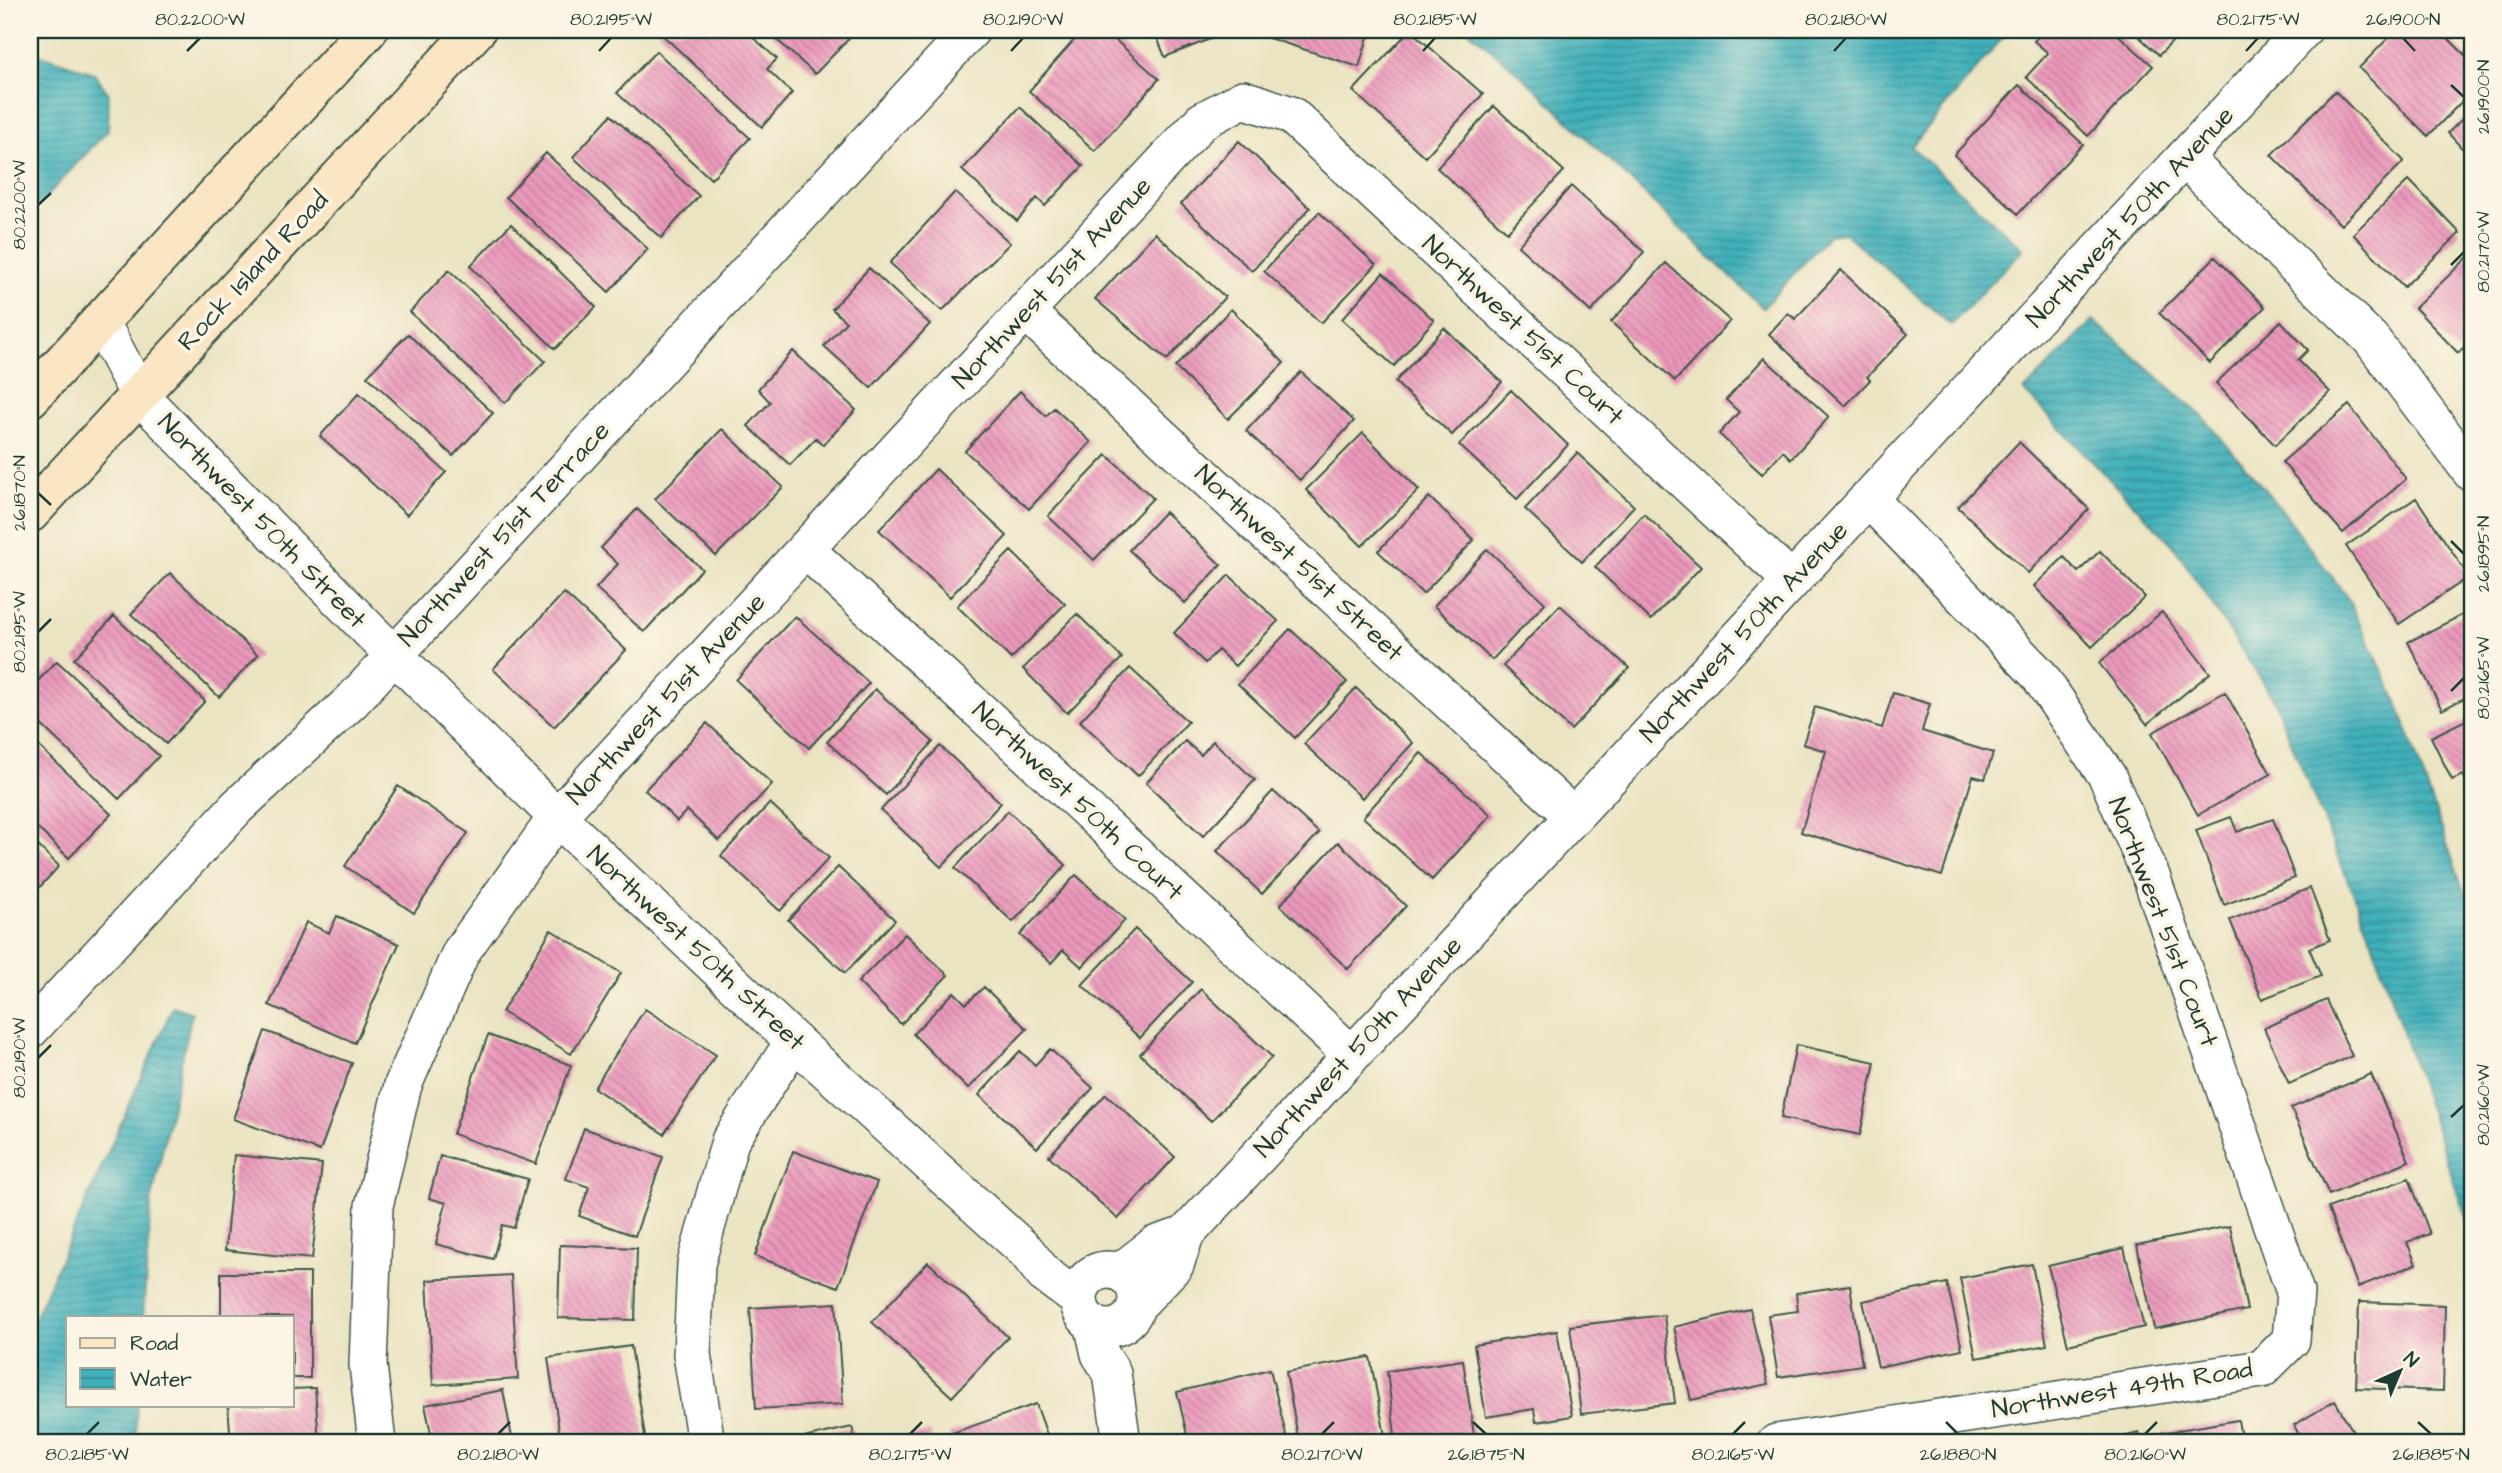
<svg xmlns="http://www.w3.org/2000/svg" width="2502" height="1473" viewBox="0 0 2502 1473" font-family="'Architects Daughter',sans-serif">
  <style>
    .water { fill: url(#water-rules); stroke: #307677; stroke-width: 2 }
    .building { fill: url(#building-back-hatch) }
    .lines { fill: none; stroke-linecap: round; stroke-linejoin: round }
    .minor-casing { stroke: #3e5649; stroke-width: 40 }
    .secondary-casing { stroke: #3e5649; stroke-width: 42 }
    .minor { stroke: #fff; stroke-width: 37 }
    .secondary { stroke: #fbe6c4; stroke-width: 38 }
    .ticks { fill: none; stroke: #1f3d34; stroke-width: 2.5 }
    .labels { text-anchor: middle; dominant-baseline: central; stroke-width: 7; stroke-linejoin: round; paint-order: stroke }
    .street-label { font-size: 26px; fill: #1f3d34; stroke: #fcf5e5 }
    .neatline { fill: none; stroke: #1f3d34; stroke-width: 2.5 }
    .ticks-label { font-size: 18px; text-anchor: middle; fill: #1f3d34 }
  </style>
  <defs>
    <pattern id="water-rules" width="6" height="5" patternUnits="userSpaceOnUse" patternTransform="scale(1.75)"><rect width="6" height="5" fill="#40b0ba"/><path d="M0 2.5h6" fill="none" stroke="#359098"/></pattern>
    <pattern id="building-back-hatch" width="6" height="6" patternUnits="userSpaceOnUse" patternTransform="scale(1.75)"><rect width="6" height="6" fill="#ec99bc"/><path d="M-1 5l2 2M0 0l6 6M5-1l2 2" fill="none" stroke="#bf7e9a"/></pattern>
  </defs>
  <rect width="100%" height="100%" fill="#fcf5e5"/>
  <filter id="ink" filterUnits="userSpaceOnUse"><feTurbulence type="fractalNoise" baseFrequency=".0143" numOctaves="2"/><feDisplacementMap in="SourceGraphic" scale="14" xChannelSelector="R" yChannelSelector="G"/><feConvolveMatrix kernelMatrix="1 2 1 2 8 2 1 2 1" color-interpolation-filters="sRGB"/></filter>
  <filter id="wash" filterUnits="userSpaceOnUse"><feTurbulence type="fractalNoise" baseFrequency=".00686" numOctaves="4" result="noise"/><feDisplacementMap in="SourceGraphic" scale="28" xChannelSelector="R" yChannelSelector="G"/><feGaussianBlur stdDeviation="1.57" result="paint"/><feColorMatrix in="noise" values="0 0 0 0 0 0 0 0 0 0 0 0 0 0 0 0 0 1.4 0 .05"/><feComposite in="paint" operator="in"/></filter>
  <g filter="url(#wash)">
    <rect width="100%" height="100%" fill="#ebe4c3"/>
    <path class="water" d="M 1468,30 L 2009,30 L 1911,147 L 2023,249 L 1951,325 L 1845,233 L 1829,235 L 1763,308 L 1521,75 Z
      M 30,51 L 94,73 L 109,94 L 108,130 L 30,214 Z
      M 2093,320 L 2203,417 L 2279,506 L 2347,597 L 2394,694 L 2472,914 L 2472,1235 L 2366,924 L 2273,698 L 2173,545 L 2024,391 Z
      M 173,1006 L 192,1013 L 151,1203 L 143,1317 L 68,1317 L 68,1405 L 137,1405 L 135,1443 L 30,1443 L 30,1328 Z"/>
    <g id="blocks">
      <path class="building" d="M 657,30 L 745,30 L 777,59 L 767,69 L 792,93 L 762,127 Z
        M 766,30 L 853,30 L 855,32 L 815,74 Z
        M 1083,30 L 1104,30 L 1159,79 L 1095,151 L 1029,91 Z
        M 1154,30 L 1233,30 L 1165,57 Z
        M 1258,30 L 1370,30 L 1359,67 L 1256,34 Z
        M 1410,30 L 1483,94 L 1425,157 L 1353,91 Z
        M 2045,30 L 2113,30 L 2153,66 L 2088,136 L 2026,77 L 2048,53 L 2034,41 Z
        M 2132,30 L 2184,30 L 2159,55 Z
        M 2396,30 L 2440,30 L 2472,62 L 2472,91 L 2428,136 L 2359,68 Z
        M 656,51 L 750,138 L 711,179 L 617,93 Z
        M 2019,85 L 2083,144 L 2018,214 L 1954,155 Z
        M 2335,91 L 2404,161 L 2341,225 L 2271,155 Z
        M 1494,106 L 1564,171 L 1507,232 L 1437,168 Z
        M 1020,107 L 1083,166 L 1045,206 L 1037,198 L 1017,221 L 962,170 Z
        M 2472,109 L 2472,159 L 2448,133 Z
        M 611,115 L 699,196 L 661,238 L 573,157 Z
        M 1239,141 L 1310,208 L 1252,271 L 1181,204 Z
        M 546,153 L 648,249 L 609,292 L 506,197 Z
        M 2409,180 L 2460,233 L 2404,287 L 2353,234 Z
        M 1571,186 L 1644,252 L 1591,312 L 1518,246 Z
        M 955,192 L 1010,243 L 942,311 L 890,263 Z
        M 1319,212 L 1376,265 L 1321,323 L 1264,271 Z
        M 511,224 L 596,307 L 555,349 L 470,266 Z
        M 1155,233 L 1225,297 L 1167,360 L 1095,299 Z
        M 2472,253 L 2472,339 L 2458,353 L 2415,308 Z
        M 2215,257 L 2265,307 L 2210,363 L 2159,313 Z
        M 1666,263 L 1730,321 L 1675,381 L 1611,322 Z
        M 869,268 L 930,324 L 871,388 L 824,346 L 846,322 L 832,309 Z
        M 449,270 L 545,361 L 505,403 L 410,312 Z
        M 1841,270 L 1908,334 L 1867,377 L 1870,380 L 1845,406 L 1769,334 L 1788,313 L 1795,319 Z
        M 1383,273 L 1434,320 L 1394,366 L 1342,319 Z
        M 1231,309 L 1284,363 L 1228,419 L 1175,367 Z
        M 2281,321 L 2308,350 L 2298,360 L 2330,392 L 2275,445 L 2216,383 Z
        M 1444,328 L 1502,382 L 1452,435 L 1395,382 Z
        M 408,334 L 493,413 L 453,456 L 367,376 Z
        M 793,351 L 856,410 L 823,445 L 816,438 L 790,465 L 748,426 L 770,402 L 758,389 Z
        M 1764,358 L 1829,417 L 1791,459 L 1783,451 L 1762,474 L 1719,434 L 1739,412 L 1726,400 Z
        M 1301,372 L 1354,421 L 1300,480 L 1246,431 Z
        M 1511,390 L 1568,445 L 1517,499 L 1459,445 Z
        M 1020,391 L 1046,416 L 1054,408 L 1091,442 L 1029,509 L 965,451 Z
        M 359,393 L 446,472 L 407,515 L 320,436 Z
        M 2349,405 L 2406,479 L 2343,533 L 2282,462 Z
        M 722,429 L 783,487 L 716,556 L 655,499 Z
        M 1363,433 L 1419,490 L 1362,546 L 1306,490 Z
        M 2019,442 L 2089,509 L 2028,573 L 1958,507 Z
        M 1577,453 L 1634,506 L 1582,562 L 1525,509 Z
        M 1107,455 L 1153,498 L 1094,560 L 1048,516 Z
        M 936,469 L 1007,536 L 950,597 L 879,530 Z
        M 1429,497 L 1474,540 L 1423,594 L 1378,551 Z
        M 2416,498 L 2469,577 L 2399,624 L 2346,546 Z
        M 637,509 L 702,569 L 644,632 L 596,588 L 618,564 L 601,548 Z
        M 1165,512 L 1221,565 L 1185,603 L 1129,550 Z
        M 1644,514 L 1701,567 L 1651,620 L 1595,567 Z
        M 1487,549 L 1545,603 L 1492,660 L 1434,606 Z
        M 1011,551 L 1065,604 L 1011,659 L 957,606 Z
        M 2100,551 L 2145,597 L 2092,647 L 2034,586 L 2064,557 L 2078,572 Z
        M 170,573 L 258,655 L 219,697 L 131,614 Z
        M 1229,575 L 1278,621 L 1235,666 L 1218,650 L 1205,663 L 1174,633 Z
        M 564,593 L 626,650 L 554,727 L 493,669 Z
        M 1560,605 L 1629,668 L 1571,730 L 1503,666 Z
        M 2472,610 L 2472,694 L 2442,710 L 2408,642 Z
        M 2162,612 L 2210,673 L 2147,724 L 2099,663 Z
        M 1077,614 L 1122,658 L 1067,713 L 1023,669 Z
        M 114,616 L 205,701 L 166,744 L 74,659 Z
        M 795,616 L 869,683 L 809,748 L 736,680 Z
        M 1290,629 L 1347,682 L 1295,738 L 1238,684 Z
        M 57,661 L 159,756 L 119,799 L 30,714 L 30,689 Z
        M 1130,668 L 1188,722 L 1138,776 L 1080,721 Z
        M 1356,688 L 1413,743 L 1362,798 L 1304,744 Z
        M 875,689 L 933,742 L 886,795 L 827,742 Z
        M 2225,692 L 2271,774 L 2198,815 L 2152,733 Z
        M 1893,693 L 1930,704 L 1922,731 L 1993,753 L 1985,779 L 1973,776 L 1942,876 L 1801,832 L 1826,751 L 1803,744 L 1815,707 L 1882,728 Z
        M 2472,717 L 2472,793 L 2463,775 L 2452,780 L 2431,737 Z
        M 707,723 L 772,784 L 719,841 L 687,810 L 677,821 L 645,790 Z
        M 30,738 L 111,814 L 69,858 L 30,821 Z
        M 1185,741 L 1201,755 L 1213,741 L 1255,780 L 1203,836 L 1146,783 Z
        M 940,746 L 1001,803 L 941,867 L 881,810 Z
        M 1421,753 L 1491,815 L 1432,880 L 1363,817 Z
        M 398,786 L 468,833 L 414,913 L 345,866 Z
        M 1273,791 L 1319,833 L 1262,894 L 1217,851 Z
        M 770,803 L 829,858 L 780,911 L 721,856 Z
        M 1008,811 L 1066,865 L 1013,922 L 955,868 Z
        M 2231,817 L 2237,832 L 2273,819 L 2295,878 L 2224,905 L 2196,830 Z
        M 30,838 L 59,866 L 30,898 Z
        M 1338,842 L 1406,906 L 1348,969 L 1280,905 Z
        M 838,867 L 895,920 L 845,973 L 788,920 Z
        M 1076,875 L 1125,920 L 1082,967 L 1063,950 L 1051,963 L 1020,935 Z
        M 2310,888 L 2330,940 L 2309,948 L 2321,976 L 2262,999 L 2230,920 Z
        M 337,916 L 399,944 L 355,1043 L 269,1005 L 306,922 L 329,933 Z
        M 1135,929 L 1192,982 L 1140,1038 L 1082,985 Z
        M 551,930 L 621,973 L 571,1054 L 502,1012 Z
        M 905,934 L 948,975 L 901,1024 L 858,982 Z
        M 984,987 L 1027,1029 L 968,1089 L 913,1034 L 954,992 L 966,1004 Z
        M 1201,989 L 1272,1057 L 1211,1121 L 1140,1054 Z
        M 2326,1000 L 2352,1056 L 2289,1084 L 2264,1028 Z
        M 645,1009 L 716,1055 L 664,1134 L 594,1088 Z
        M 265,1031 L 352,1063 L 320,1151 L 233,1119 Z
        M 488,1035 L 571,1065 L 536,1164 L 453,1134 Z
        M 1796,1045 L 1875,1062 L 1860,1135 L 1781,1118 Z
        M 1050,1049 L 1093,1088 L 1037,1148 L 979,1095 L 1020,1051 L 1035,1065 Z
        M 2371,1074 L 2409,1161 L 2329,1195 L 2291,1108 Z
        M 1106,1094 L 1175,1157 L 1118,1219 L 1049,1156 Z
        M 584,1128 L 663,1157 L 635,1236 L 579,1216 L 589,1187 L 566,1179 Z
        M 793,1151 L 877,1182 L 838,1287 L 755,1256 Z
        M 234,1155 L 322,1164 L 312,1259 L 225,1250 Z
        M 440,1156 L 528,1179 L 514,1228 L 502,1225 L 493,1259 L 436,1244 L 446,1203 L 429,1198 Z
        M 2409,1178 L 2430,1234 L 2407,1242 L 2416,1264 L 2358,1287 L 2328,1208 Z
        M 2230,1226 L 2247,1310 L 2154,1329 L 2137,1245 Z
        M 560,1245 L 637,1248 L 635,1320 L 558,1318 Z
        M 2124,1248 L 2144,1327 L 2068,1345 L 2048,1266 Z
        M 928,1262 L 1008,1337 L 952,1397 L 872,1322 Z
        M 2032,1264 L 2047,1345 L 1976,1358 L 1960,1278 Z
        M 221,1273 L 310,1273 L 310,1378 L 292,1378 L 292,1317 L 221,1317 Z
        M 511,1275 L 518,1379 L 433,1385 L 427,1280 Z
        M 1947,1283 L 1962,1349 L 1878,1367 L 1863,1301 Z
        M 1850,1285 L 1862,1365 L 1778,1377 L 1768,1315 L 1798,1311 L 1796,1293 Z
        M 2359,1302 L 2445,1305 L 2443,1391 L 2356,1388 Z
        M 836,1303 L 843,1404 L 756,1409 L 750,1308 Z
        M 1750,1309 L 1768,1384 L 1691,1400 L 1674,1327 Z
        M 1664,1315 L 1675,1403 L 1581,1414 L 1570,1326 Z
        M 1557,1331 L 1572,1416 L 1536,1422 L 1534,1409 L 1486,1417 L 1474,1345 Z
        M 631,1346 L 646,1443 L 561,1443 L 548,1358 Z
        M 1370,1357 L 1385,1436 L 1343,1443 L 1299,1443 L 1286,1372 Z
        M 1463,1360 L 1474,1435 L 1396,1443 L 1387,1371 Z
        M 1270,1369 L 1288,1443 L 1189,1443 L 1177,1392 Z
        M 315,1388 L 319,1443 L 231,1443 L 228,1405 L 292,1405 L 292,1389 Z
        M 503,1390 L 513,1443 L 433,1443 L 425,1405 Z
        M 2335,1401 L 2360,1443 L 2285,1443 L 2299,1435 L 2294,1425 Z
        M 1036,1404 L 1050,1443 L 952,1443 L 949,1434 Z
        M 2238,1420 L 2242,1443 L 2163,1443 L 2161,1433 Z
        M 852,1427 L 856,1443 L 786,1443 L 786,1442 Z
        M 930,1432 L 933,1443 L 880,1443 L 880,1442 Z
        M 2139,1433 L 2142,1443 L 2104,1443 L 2103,1442 Z"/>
    </g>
  </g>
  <g filter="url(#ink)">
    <use href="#blocks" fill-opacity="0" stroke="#3e5649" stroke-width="2"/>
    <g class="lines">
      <g class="minor-casing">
        <path id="minor" d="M 2184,158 L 2371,339 L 2472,473
          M 1025,311 L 1573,816
          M 100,321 L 139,395 L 369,630 L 557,817 L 794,1041 L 1026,1251 L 1044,1274 L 1079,1300
          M 805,549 L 1351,1054
          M 30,1030 L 237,807 L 352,701 L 971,30
          M1079 1299a29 29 0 1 1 58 0a29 29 0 1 1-58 0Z
          M 1120,1272 L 1155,1245 L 1185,1235
          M 1137,1305 L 1175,1265 L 1185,1235 L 2303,30
          M 1093,1323 L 1100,1354 L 1112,1373 L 1122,1443
          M 377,1443 L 368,1365 L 374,1206 L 403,1085 L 461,952 L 557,817 L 1202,121 L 1243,99 L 1291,115 L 1791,580
          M 706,1443 L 692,1354 L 696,1264 L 730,1141 L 794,1041
          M 1776,1443 L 2262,1369 L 2291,1340 L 2295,1292 L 2151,876 L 2107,776 L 2038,674 L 1868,498"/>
      </g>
      <g class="secondary-casing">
        <path id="secondary" d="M 30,398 L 368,30
          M 30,513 L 476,30"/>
      </g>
      <use href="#minor" class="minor"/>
      <use href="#secondary" class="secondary"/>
    </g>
  </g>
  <path class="ticks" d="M 2403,38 L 2415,51M 187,51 L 200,38M 599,51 L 611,38M 1011,51 L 1023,38M 1423,51 L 1435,38M 1834,51 L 1846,38M 2246,51 L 2258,38M 2451,85 L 2464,97M 38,205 L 51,193M 2451,265 L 2464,252M 38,493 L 51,505M 2451,541 L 2464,554M 38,632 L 51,619M 2451,691 L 2464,678M 38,1058 L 51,1045M 2451,1117 L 2464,1105M 1473,1422 L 1486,1434M 1946,1422 L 1958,1434M 2418,1422 L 2431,1434M 87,1434 L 99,1422M 498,1434 L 510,1422M 910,1434 L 922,1422M 1322,1434 L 1334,1422M 1733,1434 L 1745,1422M 2145,1434 L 2157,1422"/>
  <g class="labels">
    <g class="street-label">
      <text transform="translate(2130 217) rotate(-47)">Northwest 50th Avenue</text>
      <text transform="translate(253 271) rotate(-47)">Rock Island Road</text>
      <text transform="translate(1052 283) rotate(-47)">Northwest 51st Avenue</text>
      <text transform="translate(1523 330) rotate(43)">Northwest 51st Court</text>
      <text transform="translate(262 521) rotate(46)">Northwest 50th Street</text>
      <text transform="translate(504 534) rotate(-47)">Northwest 51st Terrace</text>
      <text transform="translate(1299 563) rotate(43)">Northwest 51st Street</text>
      <text transform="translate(1744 632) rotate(-47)">Northwest 50th Avenue</text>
      <text transform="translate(666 699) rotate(-47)">Northwest 51st Avenue</text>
      <text transform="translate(1078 801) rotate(43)">Northwest 50th Court</text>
      <text transform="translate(2163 922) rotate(69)">Northwest 51st Court</text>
      <text transform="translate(696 948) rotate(43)">Northwest 50th Street</text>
      <text transform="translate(1358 1047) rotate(-47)">Northwest 50th Avenue</text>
      <text transform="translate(2122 1389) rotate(-9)">Northwest 49th Road</text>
    </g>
  </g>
  <rect width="2502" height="1473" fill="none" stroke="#fcf5e5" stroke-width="77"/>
  <rect x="66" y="1316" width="228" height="91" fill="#fcf5e5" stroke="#a4ab9e" stroke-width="2"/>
  <rect x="80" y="1338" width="35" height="10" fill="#fbe6c4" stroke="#a4ab9e" stroke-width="2"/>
  <text x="130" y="1350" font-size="21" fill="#1f3d34">Road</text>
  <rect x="80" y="1368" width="35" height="21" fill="url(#water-rules)" stroke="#a4ab9e" stroke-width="2"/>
  <text x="130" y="1386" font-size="21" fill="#1f3d34">Water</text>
  <g transform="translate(2400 1371) rotate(44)" stroke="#fcf5e5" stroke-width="5" paint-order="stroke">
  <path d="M0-5L12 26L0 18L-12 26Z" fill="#1f3d34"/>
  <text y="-10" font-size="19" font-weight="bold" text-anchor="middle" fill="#1f3d34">N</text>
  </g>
  <rect x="38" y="38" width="2426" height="1396" class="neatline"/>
  <g class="ticks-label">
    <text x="200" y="25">80.2200°W</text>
    <text x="611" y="25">80.2195°W</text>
    <text x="1023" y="25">80.2190°W</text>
    <text x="1435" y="25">80.2185°W</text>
    <text x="1846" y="25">80.2180°W</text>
    <text x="2258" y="25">80.2175°W</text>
    <text x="2403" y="25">26.1900°N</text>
    <text transform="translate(2483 97) rotate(-90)" y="6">26.1900°N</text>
    <text transform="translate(19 205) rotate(-90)" y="6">80.2200°W</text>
    <text transform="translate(2483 252) rotate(-90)" y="6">80.2170°W</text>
    <text transform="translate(19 493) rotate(-90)" y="6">26.1870°N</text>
    <text transform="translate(2483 554) rotate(-90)" y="6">26.1895°N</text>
    <text transform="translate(19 632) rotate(-90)" y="6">80.2195°W</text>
    <text transform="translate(2483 678) rotate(-90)" y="6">80.2165°W</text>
    <text transform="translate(19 1058) rotate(-90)" y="6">80.2190°W</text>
    <text transform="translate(2483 1105) rotate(-90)" y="6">80.2160°W</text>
    <text x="87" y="1460">80.2185°W</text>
    <text x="498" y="1460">80.2180°W</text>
    <text x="910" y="1460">80.2175°W</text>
    <text x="1322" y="1460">80.2170°W</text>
    <text x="1486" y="1460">26.1875°N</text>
    <text x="1733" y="1460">80.2165°W</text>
    <text x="1958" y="1460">26.1880°N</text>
    <text x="2145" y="1460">80.2160°W</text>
    <text x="2431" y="1460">26.1885°N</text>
  </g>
</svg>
